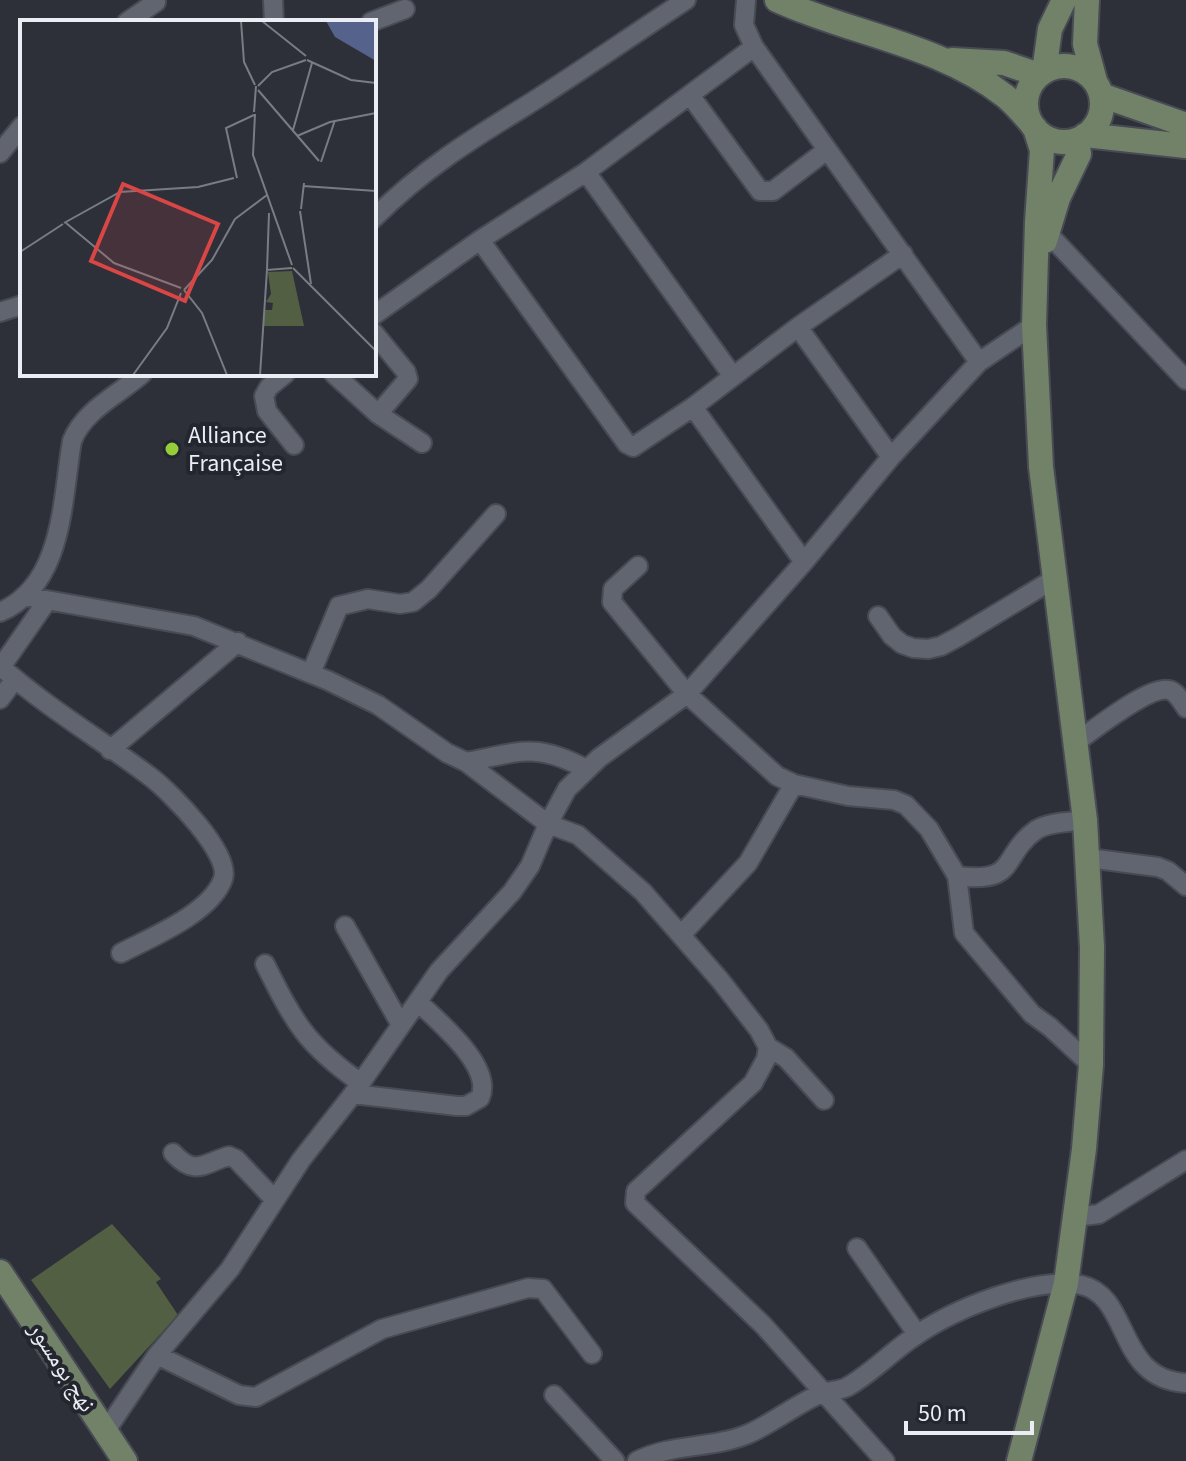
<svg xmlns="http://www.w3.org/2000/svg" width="1186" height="1461" viewBox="0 0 1186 1461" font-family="'Source Sans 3','Noto Naskh Arabic',sans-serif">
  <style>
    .green { fill: #525f42 }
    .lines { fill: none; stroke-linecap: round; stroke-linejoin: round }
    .street-casing { stroke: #484b53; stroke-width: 22 }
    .secondary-casing { stroke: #484b53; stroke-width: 28 }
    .street { stroke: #61656f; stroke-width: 18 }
    .secondary { stroke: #728269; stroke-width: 24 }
    .poi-dot { fill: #96cc39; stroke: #23262f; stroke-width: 3 }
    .labels { text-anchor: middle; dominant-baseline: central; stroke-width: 8; stroke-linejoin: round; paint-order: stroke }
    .poi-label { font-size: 24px; fill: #eaedf3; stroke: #23262f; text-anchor: start }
    .street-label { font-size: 24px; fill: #eaedf3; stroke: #23262f }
    .inset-road { fill: none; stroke: #797c83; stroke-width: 2 }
    .view { fill: #d94646; fill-opacity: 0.15; stroke: #d94646; stroke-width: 4 }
    .inset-edge { fill: none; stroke: #eaedf3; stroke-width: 4 }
  </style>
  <rect width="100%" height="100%" fill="#2d3039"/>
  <path class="green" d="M 112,1224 L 161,1279 L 156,1282 L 178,1315 L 110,1389 L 31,1280 Z"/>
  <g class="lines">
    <g class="street-casing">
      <path id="street" d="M 273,0 L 274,22
        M 746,0 L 744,25 L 754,47 L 979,362
        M 127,22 L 156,2
        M 371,22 L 405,9
        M 690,95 L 760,191 L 773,191 L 827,150
        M 0,153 L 22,126
        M 586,172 L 732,375
        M 374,218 C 424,168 472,139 532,102 C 584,69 634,34 686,0
        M 1040,225 L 1186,380
        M 480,240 L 627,444 L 633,447 L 693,407 L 798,327 L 903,254
        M 0,312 L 22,305
        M 374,315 L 480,240 L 586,172 L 754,47
        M 798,327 L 891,457
        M 374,333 L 406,372 L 408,379 L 378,414
        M 285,374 L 269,387 L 264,396 L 267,411 L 294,445
        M 334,374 L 378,414 L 422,443
        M 693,407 L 804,562
        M 638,566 L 613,589 L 612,602 L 687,694 L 777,776 L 794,784 L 848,796 L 894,800 L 906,805 L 929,829 L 957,876 C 1019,884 1000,856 1036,830 C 1048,822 1071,822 1085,820
        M 24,596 L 194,626 L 329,681 L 378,705 L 447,753 L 466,762 L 548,824 L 578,835 L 643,892 L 720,980 L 759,1030 L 768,1047 L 766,1059 L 753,1083 L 636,1191 L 635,1203 L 763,1325 L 885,1461
        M 0,612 C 64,585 62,499 72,441 C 84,410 118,395 142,374
        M 878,616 L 892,636 L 902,644 L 913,648 L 928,649 L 941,646 L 958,637 L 1054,579
        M 0,666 C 47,708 102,740 152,778 C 171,793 232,854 223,879 C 211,913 152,937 121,953
        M 1,667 L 47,601
        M 311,673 L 339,606 L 368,599 L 400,604 L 413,602 L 429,589 L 496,514
        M 0,699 L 15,679
        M 1076,742 C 1094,730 1149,685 1169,690 C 1177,692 1181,701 1186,708
        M 110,750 L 238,642
        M 466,762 C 519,752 536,742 586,769
        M 1088,858 L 1158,867 L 1168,871 L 1186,886
        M 957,876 L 964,933 L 1032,1014 L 1050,1027 L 1091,1065
        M 345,926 L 401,1025
        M 681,935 L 748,863 L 794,784
        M 265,964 C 294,1022 306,1045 361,1083
        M 768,1047 L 786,1058 L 824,1100
        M 353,1094 L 457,1106 L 466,1106 L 480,1098 C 494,1067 439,1022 418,1002
        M 173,1153 C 195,1177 204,1163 229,1156 L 236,1159 L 274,1199
        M 1075,1217 L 1099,1214 L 1186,1160
        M 857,1248 L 917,1334
        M 157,1355 L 239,1395 L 256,1397 L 382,1329 L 528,1288 L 543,1289 L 592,1354
        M 554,1395 L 615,1461
        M 105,1432 L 157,1355 L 230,1269 L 301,1160 L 353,1094 L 439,971 L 512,892 L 530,866 L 548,824 L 567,789 L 599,758 L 687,694 L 804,562 L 891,457 L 979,362 L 1034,325
        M 637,1461 C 672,1443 712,1449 748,1434 C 772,1424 802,1400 823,1393 C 831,1390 839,1391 847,1387 C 871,1374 892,1351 915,1336 C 954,1309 1034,1276 1081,1285 C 1132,1296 1115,1379 1186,1383"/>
    </g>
    <g class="secondary-casing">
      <path id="secondary" d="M 777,0 C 851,34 939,44 1005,96 C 1015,104 1023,114 1031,123
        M 1087,0 L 1085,44 L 1095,81
        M 952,60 L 1004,63 L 1039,75
        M1026 104a38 38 0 1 1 76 0a38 38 0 1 1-76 0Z
        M 1044,72 L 1050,29 L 1064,0
        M 1101,95 L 1186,125
        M 1085,135 L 1186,146
        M 1045,241 L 1058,198 L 1079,154 L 1077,140
        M 0,1272 L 125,1461
        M 1019,1461 L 1066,1283 L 1084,1149 L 1091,1065 L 1092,947 L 1085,820 L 1041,467 L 1034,325 L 1037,222 L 1042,150 L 1035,128"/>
    </g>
    <use href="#street" class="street"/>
    <use href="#secondary" class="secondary"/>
  </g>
  <circle class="poi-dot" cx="172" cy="449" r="8"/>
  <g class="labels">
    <g class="poi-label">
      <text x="188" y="435">Alliance<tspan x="188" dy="28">Française</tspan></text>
    </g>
    <g class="street-label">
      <text transform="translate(62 1367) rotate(57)">نهج بومسور</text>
    </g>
  </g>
  <g transform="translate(20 20)">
    <rect width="356" height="356" fill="#2d3039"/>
    <path d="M 272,251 L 284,306 L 243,306 L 245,290 L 252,290 L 253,283 L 246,282 L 251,274 L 248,252 Z" fill="#525f42"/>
    <path d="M 306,1 L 356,1 L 356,41 L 315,17 Z" fill="#55628b"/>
    <path class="inset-road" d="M 221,1 L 224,42 L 235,65M 242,1 L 286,36M 287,40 L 331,60 L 356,63M 238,66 L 252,52 L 286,40M 238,70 L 299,141M 234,92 L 236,66M 235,94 L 233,135 L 272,245M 273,110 L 292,43M 277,116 L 310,102 L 356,93M 301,142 L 315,100M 217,158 L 206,108 L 234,95M 283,166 L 356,171M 281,189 L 284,163M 280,191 L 291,264M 249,193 L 247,250 L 272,248M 215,199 L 247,175M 44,203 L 100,172 L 178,167 L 214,158M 46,203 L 94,243 L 161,268M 0,232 L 43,204M 273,248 L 356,331M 164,270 L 192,240 L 215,199M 164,270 L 182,293 L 207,355M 113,355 L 147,308 L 161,273M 240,355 L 247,250"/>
    <path class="view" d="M 103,164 L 198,204 L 165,281 L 71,241 Z"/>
    <rect width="356" height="356" class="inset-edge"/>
  </g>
  <path d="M906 1421v12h126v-12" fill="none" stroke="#eaedf3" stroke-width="4"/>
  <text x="918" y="1421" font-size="24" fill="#eaedf3" stroke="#23262f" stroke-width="6" paint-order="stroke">50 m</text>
</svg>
